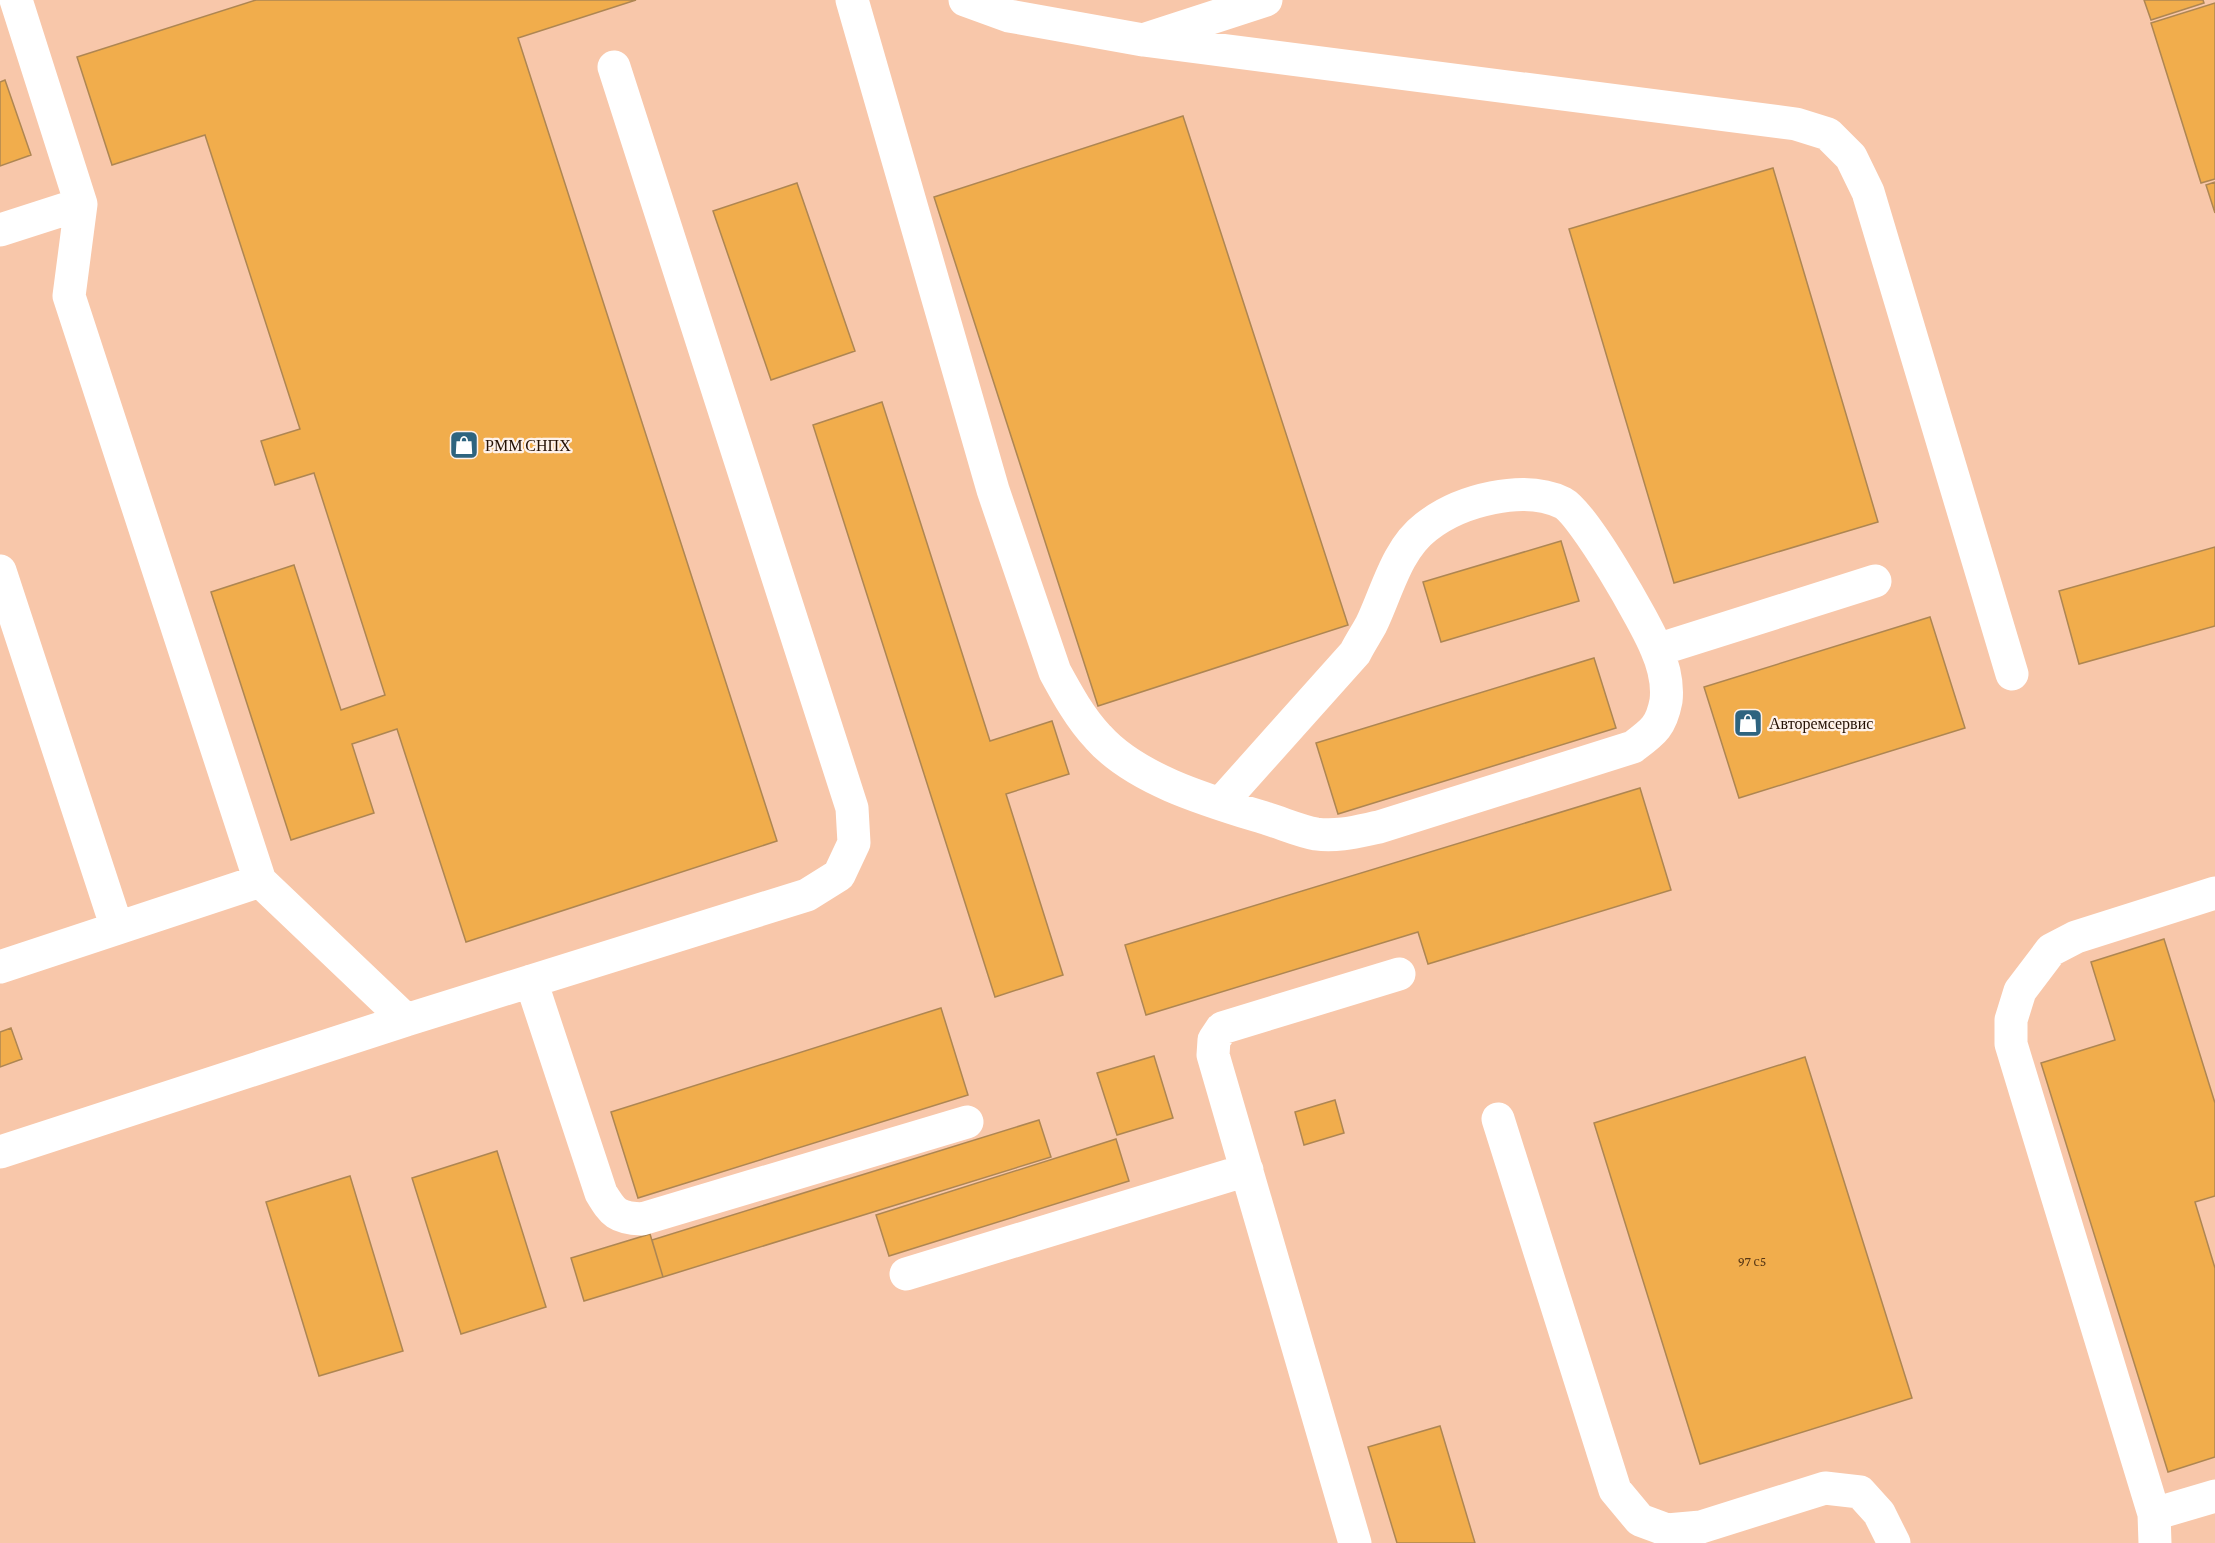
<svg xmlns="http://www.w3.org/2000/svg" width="2215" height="1543" viewBox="0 0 2215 1543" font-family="'Crimson Pro',serif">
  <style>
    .building { fill: #f1ad4c; stroke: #ae8652; stroke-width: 1.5 }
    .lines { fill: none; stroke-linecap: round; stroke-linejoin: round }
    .minor { stroke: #fff; stroke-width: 33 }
    .labels { text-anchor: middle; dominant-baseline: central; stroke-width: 4.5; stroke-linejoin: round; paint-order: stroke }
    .number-label { font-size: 14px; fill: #573715 }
    .poi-label { font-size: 16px; fill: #241003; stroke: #fef1e9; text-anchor: start }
  </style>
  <rect width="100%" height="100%" fill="#f8c7aa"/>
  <path class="building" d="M 256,0 L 636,0 L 518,38 L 777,841 L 466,942 L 397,729 L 352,744 L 374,813 L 291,840 L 211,592 L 294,565 L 341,710 L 385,695 L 314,473 L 275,485 L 261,441 L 300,429 L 205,135 L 112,165 L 77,57 Z
    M 2144,0 L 2203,0 L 2204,3 L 2151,20 Z
    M 2215,3 L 2215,179 L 2201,183 L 2151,23 Z
    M 5,80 L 31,155 L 0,166 L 0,82 Z
    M 1183,116 L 1348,625 L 1098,706 L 934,197 Z
    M 1773,168 L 1878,522 L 1674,583 L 1569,229 Z
    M 2215,182 L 2215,213 L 2206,185 Z
    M 797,183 L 855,351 L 771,380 L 713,211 Z
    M 882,402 L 990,741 L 1052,721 L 1069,774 L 1006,794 L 1063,975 L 995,997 L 813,425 Z
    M 1561,541 L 1579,601 L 1441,642 L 1423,582 Z
    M 2215,547 L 2215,626 L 2079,664 L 2059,591 Z
    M 1930,617 L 1965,728 L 1739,798 L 1704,687 Z
    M 1594,658 L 1616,728 L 1338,814 L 1316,743 Z
    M 1640,788 L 1671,890 L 1428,964 L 1418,932 L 1146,1015 L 1125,945 Z
    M 2164,939 L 2215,1103 L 2215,1196 L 2195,1202 L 2215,1268 L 2215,1457 L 2168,1472 L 2041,1063 L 2115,1040 L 2091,962 Z
    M 941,1008 L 968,1095 L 638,1198 L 611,1112 Z
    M 11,1028 L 22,1059 L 0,1067 L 0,1032 Z
    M 1154,1056 L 1173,1118 L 1117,1135 L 1097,1073 Z
    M 1805,1057 L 1912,1398 L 1700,1464 L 1594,1123 Z
    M 1335,1100 L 1344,1133 L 1304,1145 L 1295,1112 Z
    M 1039,1120 L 1051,1157 L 663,1277 L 652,1240 Z
    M 1116,1139 L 1129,1181 L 889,1256 L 876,1215 Z
    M 497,1151 L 546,1307 L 461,1334 L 412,1178 Z
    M 350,1176 L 403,1351 L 319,1376 L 266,1202 Z
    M 650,1234 L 663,1277 L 584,1301 L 571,1258 Z
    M 1440,1426 L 1475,1543 L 1397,1543 L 1368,1447 Z"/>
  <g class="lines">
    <path class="minor" d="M 16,0 L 81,204 L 69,296 L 260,881 L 406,1020 L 807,895 L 839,875 L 854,843 L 852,808 L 614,67
      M 852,0 L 993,490 L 1055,672 C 1067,694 1080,718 1098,737 C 1137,781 1213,802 1268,819 C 1284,824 1300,831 1316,834 C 1338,837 1359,831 1379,827 L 1633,747 C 1653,732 1661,727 1666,701 C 1668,684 1663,664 1656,648 C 1646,623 1584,514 1563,503 C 1524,484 1460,500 1426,527 C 1396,550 1387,592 1371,625 C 1366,634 1360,643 1355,653 L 1220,804
      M 965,0 L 1009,16 L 1143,40 L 1266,0
      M 1143,40 L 1796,124 L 1828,134 L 1851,157 L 1868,192 L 2012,674
      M 0,230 L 81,204
      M 0,571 L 117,928
      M 1657,650 L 1875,581
      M 0,967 L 260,881
      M 531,981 L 601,1193 C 613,1213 617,1218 642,1219 L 967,1122
      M 1498,1119 L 1615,1490 L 1640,1520 L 1667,1530 L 1701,1527 L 1825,1488 L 1860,1492 L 1879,1513 L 1894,1543
      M 0,1152 L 406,1020
      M 906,1274 L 1247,1170
      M 2154,1514 L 2011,1044 L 2011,1020 L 2020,991 L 2051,950 L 2076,937 L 2215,893
      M 1355,1543 L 1213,1055 L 1214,1040 L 1222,1028 L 1399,974
      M 2155,1543 L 2154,1514 L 2215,1496"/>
  </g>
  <defs>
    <g id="shop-square" transform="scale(1.5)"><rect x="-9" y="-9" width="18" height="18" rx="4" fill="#2e647f" stroke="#fef1e9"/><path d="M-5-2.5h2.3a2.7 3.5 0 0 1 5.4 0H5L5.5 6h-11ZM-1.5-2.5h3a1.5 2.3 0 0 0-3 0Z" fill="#fff"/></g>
  </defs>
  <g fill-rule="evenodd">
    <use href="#shop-square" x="464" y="445"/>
    <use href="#shop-square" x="1748" y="723"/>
  </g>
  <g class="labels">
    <g class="number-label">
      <text x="1752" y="1261">97 с5</text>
    </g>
    <g class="poi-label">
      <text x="485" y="445">РММ СНПХ</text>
      <text x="1769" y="723">Авторемсервис</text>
    </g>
  </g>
</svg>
